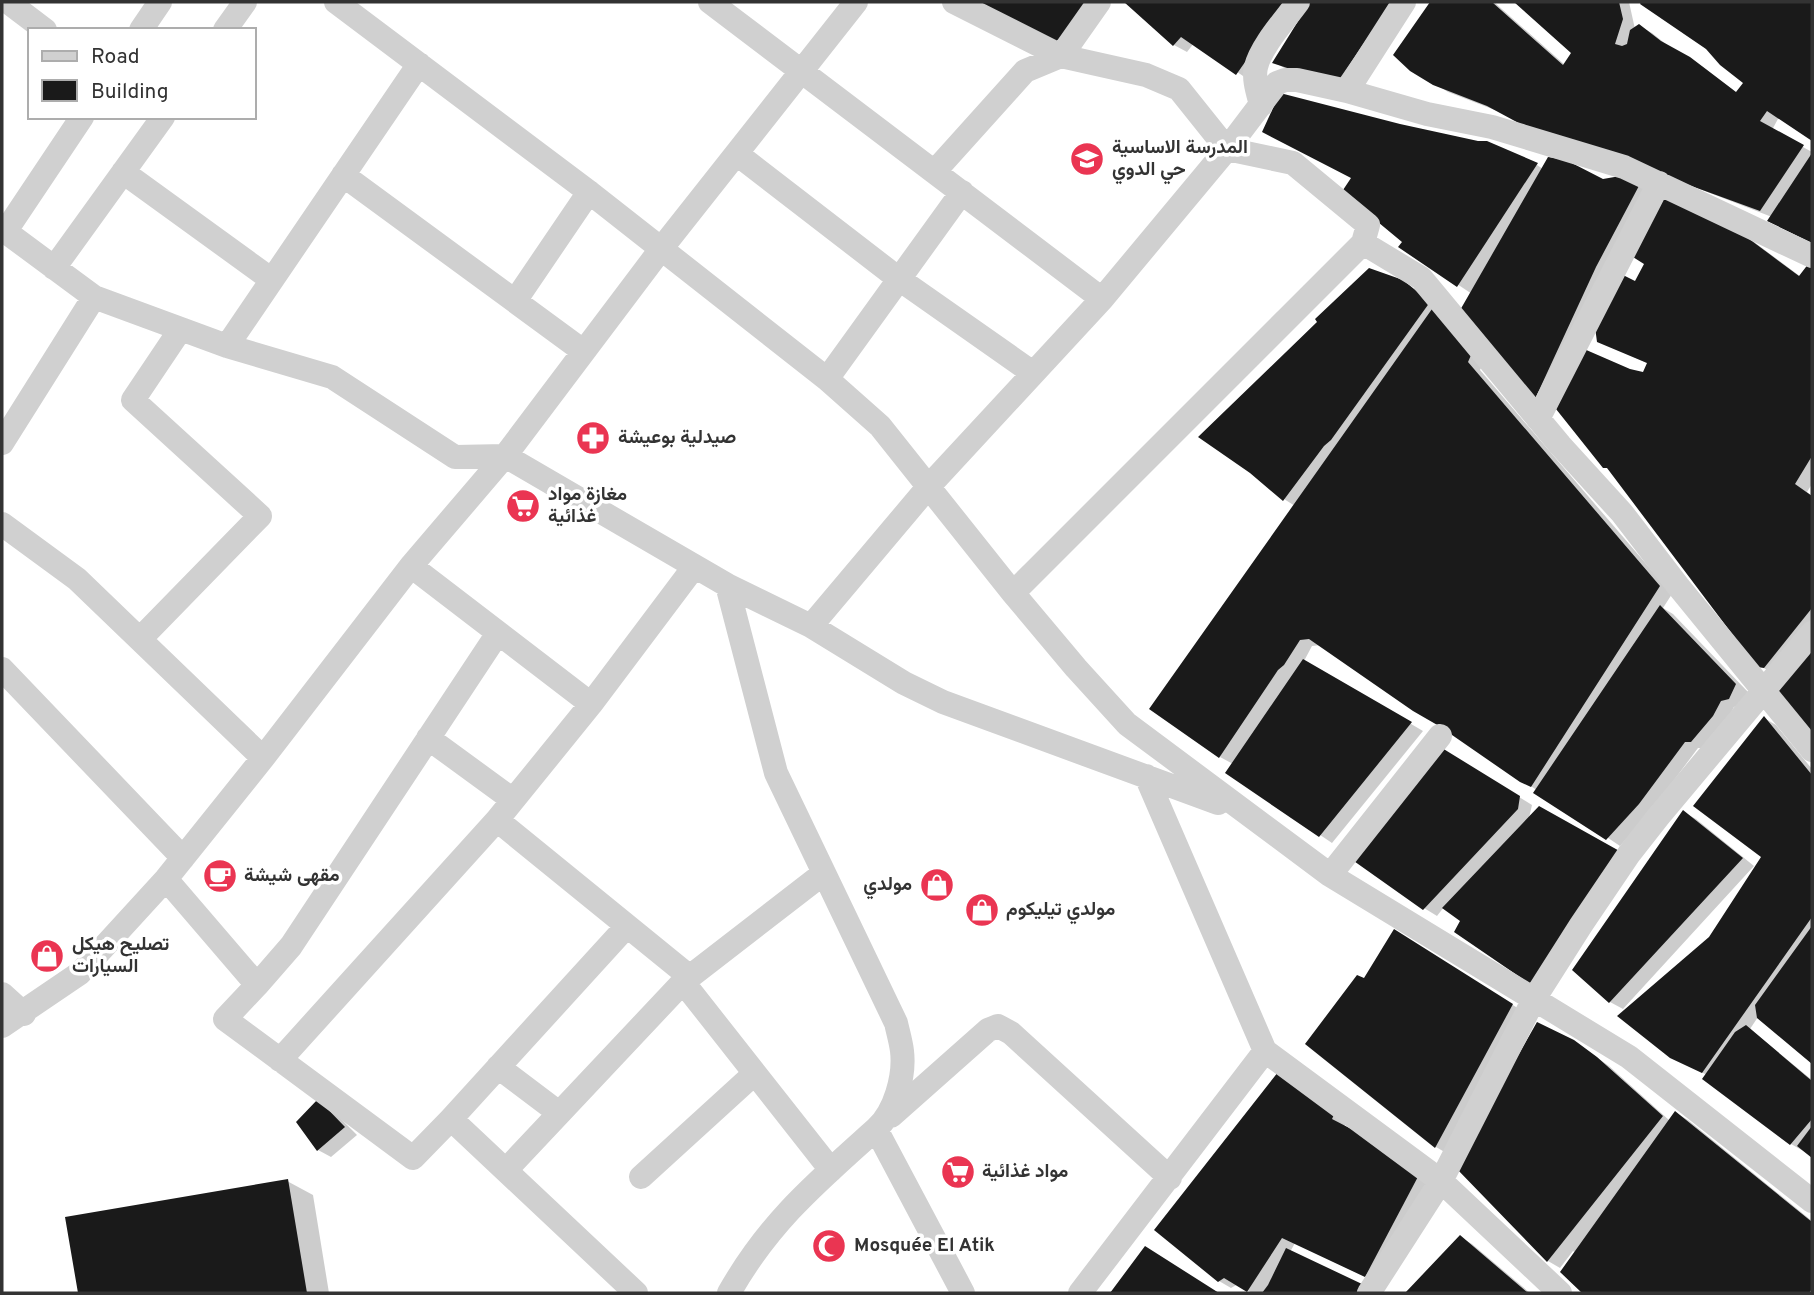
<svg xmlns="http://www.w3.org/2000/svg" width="1814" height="1295" viewBox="0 0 1814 1295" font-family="Overpass,Vazirmatn,sans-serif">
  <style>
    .shadow { fill: #0003 }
    .building { fill: #1a1a1a }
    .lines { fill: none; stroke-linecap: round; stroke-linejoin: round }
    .minor { stroke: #d0d0d0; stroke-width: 24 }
    .labels { text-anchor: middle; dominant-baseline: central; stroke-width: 7; stroke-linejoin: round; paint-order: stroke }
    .poi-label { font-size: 19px; font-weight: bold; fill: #333; stroke: #fff; text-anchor: start }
  </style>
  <rect width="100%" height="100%" fill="#fff"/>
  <path class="shadow" d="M 973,2 L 1111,2 L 1080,49 Z
    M 1127,2 L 1304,2 L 1249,80 L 1194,43 L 1187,52 L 1174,45 Z
    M 1312,2 L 1409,2 L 1349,90 L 1286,69 L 1274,62 Z
    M 1433,2 L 1494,2 L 1565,65 L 1573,53 L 1517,2 L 1629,2 L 1635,29 L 1639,26 L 1652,33 L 1672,49 L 1703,67 L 1737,93 L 1746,83 L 1707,48 L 1643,2 L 1812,2 L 1812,139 L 1779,117 L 1772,130 L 1812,152 L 1812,243 L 1772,217 L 1448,92 L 1411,69 L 1395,55 Z
    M 1537,165 L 1543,169 L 1603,180 L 1640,184 L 1652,191 L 1548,405 L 1472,294 L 1400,246 Z
    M 1746,236 L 1801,277 L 1812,266 L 1812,484 L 1807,492 L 1812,496 L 1812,631 L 1772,673 L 1759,665 L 1611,470 L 1604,466 L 1649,364 L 1599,341 L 1636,284 Z
    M 1402,282 L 1415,290 L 1484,362 L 1480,370 L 1672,594 L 1663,608 L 1673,614 L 1748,692 L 1742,705 L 1734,707 L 1726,722 L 1704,748 L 1698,748 L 1651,811 L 1620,846 L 1321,645 L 1312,646 L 1304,661 L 1423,731 L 1332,843 L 1228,773 L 1233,764 L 1220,757 L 1295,506 L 1284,499 Z
    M 1764,718 L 1776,725 L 1812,769 L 1812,1062 L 1758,1017 L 1750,1029 L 1812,1080 L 1812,1156 L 1791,1144 L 1704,1078 L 1707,1075 L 1685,1064 L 1710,938 L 1763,857 Z
    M 1442,750 L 1532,805 L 1529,818 L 1463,920 L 1444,907 L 1437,916 L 1424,908 Z
    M 1683,812 L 1696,819 L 1754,866 L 1623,1009 L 1610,1002 L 1574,970 Z
    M 1407,939 L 1524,1012 L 1448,1154 L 1436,1147 L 1307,1043 L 1364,980 Z
    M 1573,1041 L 1609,1066 L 1670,1121 L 1676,1113 L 1688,1120 L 1812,1221 L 1812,1293 L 1584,1293 L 1562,1272 L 1576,1253 L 1573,1251 L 1560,1268 L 1548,1261 L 1457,1167 Z
    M 1282,1069 L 1349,1115 L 1344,1127 L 1433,1180 L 1378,1283 L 1295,1243 L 1290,1252 L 1373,1293 L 1252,1293 L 1238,1284 L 1231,1288 L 1219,1281 Z
    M 330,1108 L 357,1135 L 331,1157 L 318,1150 L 298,1122 Z
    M 287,1181 L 313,1195 L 329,1293 L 79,1293 L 67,1219 Z
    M 1460,1237 L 1472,1244 L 1530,1293 L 1407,1293 Z
    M 1146,1248 L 1158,1255 L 1217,1293 L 1112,1293 Z"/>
  <path class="building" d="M 970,2 L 1095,2 L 1067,43 L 1042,40 Z
    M 1124,2 L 1287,2 L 1236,75 L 1181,37 L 1173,46 Z
    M 1310,2 L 1392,2 L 1336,84 L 1272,63 Z
    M 1430,2 L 1492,2 L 1563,65 L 1571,53 L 1514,2 L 1619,2 L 1623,19 L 1615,44 L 1622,46 L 1627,44 L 1630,30 L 1639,24 L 1661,41 L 1690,57 L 1736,92 L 1743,83 L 1720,65 L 1706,49 L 1640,4 L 1641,2 L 1812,2 L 1812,141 L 1767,111 L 1760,121 L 1804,145 L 1760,211 L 1653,172 L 1550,140 L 1487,106 L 1433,85 L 1410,71 L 1393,55 Z
    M 1280,93 L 1400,124 L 1478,141 L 1487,141 L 1538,163 L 1457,287 L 1398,247 L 1402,242 L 1355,203 L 1343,190 L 1351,178 L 1262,132 Z
    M 1812,153 L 1812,243 L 1767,221 Z
    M 1548,157 L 1566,160 L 1603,179 L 1626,175 L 1641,182 L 1596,267 L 1535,399 L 1459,312 Z
    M 1661,190 L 1733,227 L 1799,276 L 1809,263 L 1812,264 L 1812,456 L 1795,484 L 1812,496 L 1812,608 L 1764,668 L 1757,667 L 1607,468 L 1603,468 L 1556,409 L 1584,349 L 1630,369 L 1643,372 L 1647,363 L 1597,342 L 1595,327 L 1617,272 L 1635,281 L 1644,264 L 1625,252 Z
    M 1369,268 L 1403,280 L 1430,302 L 1331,440 L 1324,446 L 1283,501 L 1250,473 L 1198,437 L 1317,322 L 1315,319 Z
    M 1432,309 L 1472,353 L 1468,362 L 1660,586 L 1531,787 L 1520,782 L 1439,726 L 1413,711 L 1309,639 L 1300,640 L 1284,665 L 1278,670 L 1219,758 L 1149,709 Z
    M 1660,605 L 1736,684 L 1729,699 L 1721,701 L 1713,716 L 1691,742 L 1685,742 L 1639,804 L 1606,840 L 1533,793 Z
    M 1812,644 L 1812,739 L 1774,699 L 1800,650 Z
    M 1303,659 L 1412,722 L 1319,837 L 1225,773 Z
    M 1764,716 L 1812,775 L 1812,917 L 1702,1073 L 1670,1058 L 1617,1016 L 1709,937 L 1761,857 L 1693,806 Z
    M 1442,748 L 1520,796 L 1518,809 L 1423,910 L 1351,859 Z
    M 1539,806 L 1623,853 L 1533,986 L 1454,932 L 1460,921 L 1442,908 Z
    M 1683,810 L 1743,858 L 1609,1003 L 1572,970 Z
    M 1812,926 L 1812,1064 L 1757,1018 L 1755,1005 Z
    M 1394,929 L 1513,1004 L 1435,1148 L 1305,1044 L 1357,975 L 1364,978 Z
    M 1537,1022 L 1574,1040 L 1597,1057 L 1663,1116 L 1547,1262 L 1455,1167 Z
    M 1746,1025 L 1812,1081 L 1812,1119 L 1790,1145 L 1702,1079 L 1735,1032 Z
    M 1282,1067 L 1338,1106 L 1332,1119 L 1388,1148 L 1421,1171 L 1365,1277 L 1282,1238 L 1247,1292 L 1224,1278 L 1218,1282 L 1154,1230 Z
    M 318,1099 L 345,1127 L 317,1151 L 296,1122 Z
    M 1675,1111 L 1812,1222 L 1812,1289 L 1809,1293 L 1582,1293 L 1560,1272 Z
    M 1812,1126 L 1812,1158 L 1797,1146 Z
    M 288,1179 L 307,1293 L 78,1293 L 65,1217 Z
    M 1460,1235 L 1528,1293 L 1405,1293 Z
    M 1145,1246 L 1219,1293 L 1110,1293 Z
    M 1286,1248 L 1362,1284 L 1356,1293 L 1262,1293 L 1268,1285 Z"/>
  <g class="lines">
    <path class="minor" d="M 8,2 L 45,30
      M 336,2 L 589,192 L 827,379 L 880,426 L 1013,593 L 1076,668 L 1127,724 L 1330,875 L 1629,1057 L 1812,1201
      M 710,2 L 1102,299
      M 954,2 L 1061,56 L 1146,75 L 1179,89 L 1227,149 L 1293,163 L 1368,225 L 1363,243 L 1421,278 L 1560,445 L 1622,513 L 1678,586 L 1812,750
      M 141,30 L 160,2
      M 225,30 L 245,2
      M 1347,91 L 1404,2
      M 1261,105 C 1258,93 1253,79 1256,67 C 1261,46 1285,20 1298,2
      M 737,154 L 899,279 L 1033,373
      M 935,171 L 1025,71 L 1061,56 L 1099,2
      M 123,172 L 272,280
      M 343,175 L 583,351
      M 2,229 L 94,297 L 227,346 L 332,377 L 455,457 L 505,456 L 727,585 L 776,773 L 896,1023 C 898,1032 901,1042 902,1051 C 905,1076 895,1112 876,1129 L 963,1293
      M 5,232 L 82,117
      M 54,268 L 163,117
      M 515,301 L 589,192
      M 227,346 L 419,64
      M 827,379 L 962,192
      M 1538,419 L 1659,183
      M 2,443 L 94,297
      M 2,524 L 77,579 L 263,758
      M 411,566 L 591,704
      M 727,585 L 811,626 L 904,683 L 943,702 L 1218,803
      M 1013,593 L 1363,243
      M 811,626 L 929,486 L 1102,299 L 1227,149 L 1277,83 L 1285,80 L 1297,80 L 1347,91 L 1427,114 L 1492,127 L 1624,167 L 1812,256
      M 140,639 L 260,516 L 133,400 L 180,330
      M 2,669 L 183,858
      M 428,738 L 513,800
      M 1146,776 L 1265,1051 L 1441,1181 L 1560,1293
      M 497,820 L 690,977
      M 1330,875 L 1440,736
      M 166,879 L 257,985 L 225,1019 L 413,1158 L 451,1119 L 636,1293
      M 683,982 L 831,1170
      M 257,985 L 291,946 L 498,633
      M 2,994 L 24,1014
      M 2,1026 L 80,973 L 166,879 L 263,758 L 411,566 L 505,456 L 661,249 L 856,2
      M 280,1060 L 497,820 L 591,704 L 694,567
      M 498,1067 L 559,1113
      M 891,1116 L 988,1030 L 998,1026 L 1011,1033 L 1170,1178
      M 451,1119 L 627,926
      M 506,1170 L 683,982 L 824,873
      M 641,1177 L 754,1074
      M 729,1293 C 769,1222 817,1182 876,1129
      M 1080,1293 L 1265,1051
      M 1369,1293 L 1441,1181 L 1534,999 L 1581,925 L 1629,854 L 1658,817 L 1812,633"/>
  </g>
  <defs>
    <g id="school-disc" transform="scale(1.75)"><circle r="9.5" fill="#ea3552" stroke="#fff"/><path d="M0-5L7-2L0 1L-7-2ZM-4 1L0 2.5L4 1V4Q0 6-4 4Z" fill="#fff"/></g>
    <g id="pharmacy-disc" transform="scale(1.75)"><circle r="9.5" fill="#ea3552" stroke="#fff"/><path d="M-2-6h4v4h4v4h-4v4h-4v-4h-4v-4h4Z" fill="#fff"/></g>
    <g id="supermarket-disc" transform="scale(1.75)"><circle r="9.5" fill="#ea3552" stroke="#fff"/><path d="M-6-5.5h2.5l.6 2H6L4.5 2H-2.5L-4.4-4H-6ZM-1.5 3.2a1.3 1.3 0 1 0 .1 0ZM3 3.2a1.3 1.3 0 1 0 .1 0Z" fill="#fff"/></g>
    <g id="cafe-disc" transform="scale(1.75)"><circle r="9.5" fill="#ea3552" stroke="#fff"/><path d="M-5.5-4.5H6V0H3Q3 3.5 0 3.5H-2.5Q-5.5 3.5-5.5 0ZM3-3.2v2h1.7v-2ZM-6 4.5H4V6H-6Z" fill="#fff"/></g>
    <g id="shop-disc" transform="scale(1.75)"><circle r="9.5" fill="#ea3552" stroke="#fff"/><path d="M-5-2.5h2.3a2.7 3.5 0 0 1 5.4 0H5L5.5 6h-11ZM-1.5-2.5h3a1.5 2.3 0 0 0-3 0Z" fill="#fff"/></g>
    <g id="mosque-disc" transform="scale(1.75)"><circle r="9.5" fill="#ea3552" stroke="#fff"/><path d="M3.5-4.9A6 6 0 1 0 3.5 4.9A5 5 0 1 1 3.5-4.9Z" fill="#fff"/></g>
  </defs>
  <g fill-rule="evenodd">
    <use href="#school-disc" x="1087" y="159"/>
    <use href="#pharmacy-disc" x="593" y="438"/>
    <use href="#supermarket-disc" x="523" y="506"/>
    <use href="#cafe-disc" x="220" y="876"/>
    <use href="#shop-disc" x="937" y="885"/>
    <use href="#shop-disc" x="982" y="910"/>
    <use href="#shop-disc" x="47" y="956"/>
    <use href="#supermarket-disc" x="958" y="1172"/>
    <use href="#mosque-disc" x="829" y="1246"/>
  </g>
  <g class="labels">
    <g class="poi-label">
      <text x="1112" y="148">المدرسة الاساسية<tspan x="1112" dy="22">حي الدوي</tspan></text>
      <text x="618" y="438">صيدلية بوعيشة</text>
      <text x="548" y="495">مغازة مواد<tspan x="548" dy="22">غذائية</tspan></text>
      <text x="244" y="876">مقهى شيشة</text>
      <text x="912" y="885" text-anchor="end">مولدي</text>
      <text x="1006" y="910">مولدي تيليكوم</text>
      <text x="72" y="945">تصليح هيكل<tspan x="72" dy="22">السيارات</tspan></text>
      <text x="982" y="1172">مواد غذائية</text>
      <text x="854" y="1246">Mosquée El Atik</text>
    </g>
  </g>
  <rect width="1814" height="1295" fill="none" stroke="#333333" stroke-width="7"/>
  <rect x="28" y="28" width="228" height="91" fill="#ffffff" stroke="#adadad" stroke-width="2"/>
  <rect x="42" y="51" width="35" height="10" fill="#d0d0d0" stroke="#adadad" stroke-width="2"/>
  <text x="91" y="63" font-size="21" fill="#333333">Road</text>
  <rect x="42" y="80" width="35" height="21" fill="#1a1a1a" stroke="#adadad" stroke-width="2"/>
  <text x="91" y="98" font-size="21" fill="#333333">Building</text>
</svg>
